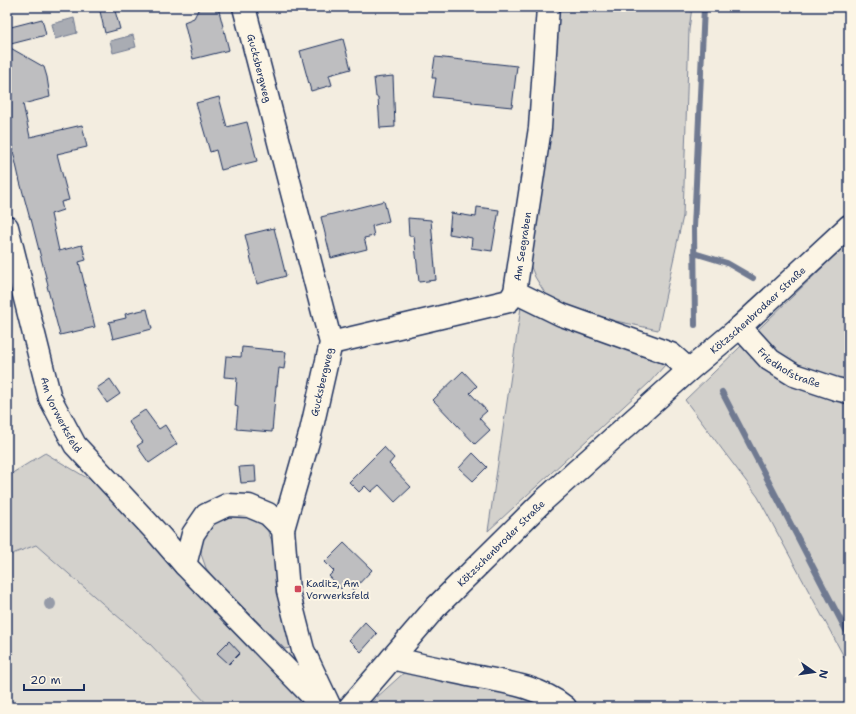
<svg xmlns="http://www.w3.org/2000/svg" width="856" height="714" viewBox="0 0 856 714" font-family="'Shantell Sans',sans-serif">
  <style>
    .built { fill: #e3dfd6 }
    .green { fill: #d3d1cc; stroke: #778095 }
    .water { fill: #a9acb3; stroke: #707a91 }
    .lines { fill: none; stroke-linecap: round; stroke-linejoin: round }
    .stream { stroke: #707a91; stroke-width: 6 }
    .building { fill: #bebec0; stroke: #1b2f5e }
    .minor-casing { stroke: #1b2f5e; stroke-width: 25 }
    .minor { stroke: #fcf5e5; stroke-width: 22 }
    .tree { fill: #969ba8 }
    .poi-dot { fill: #d1495b; stroke: #fcf5e5; stroke-width: 1.5 }
    .labels { text-anchor: middle; dominant-baseline: central; stroke-width: 4; stroke-linejoin: round; paint-order: stroke }
    .street-label { font-size: 10px; fill: #1b2f5e; stroke: #fcf5e5 }
    .poi-label { font-size: 10px; fill: #1b2f5e; stroke: #fcf5e5; text-anchor: start }
  </style>
  <rect width="100%" height="100%" fill="#f3ede0"/>
  <filter id="ink" filterUnits="userSpaceOnUse"><feTurbulence type="fractalNoise" baseFrequency=".025" numOctaves="2"/><feDisplacementMap in="SourceGraphic" scale="8" xChannelSelector="R" yChannelSelector="G"/><feConvolveMatrix kernelMatrix="1 2 1 2 8 2 1 2 1" color-interpolation-filters="sRGB"/></filter>
  <g filter="url(#ink)">
    <path class="built" d="M 36,545 L 102,603 L 148,642 L 210,707 L 7,707 L 7,556 Z"/>
    <path class="green" d="M 555,7 L 692,7 L 689,30 L 683,216 L 658,330 L 569,311 L 548,298 L 535,277 L 527,257 Z
      M 849,242 L 849,666 L 758,497 L 685,400 Z
      M 521,307 L 655,358 L 665,365 L 649,383 L 488,531 Z
      M 45,453 L 94,482 L 302,702 L 303,707 L 210,707 L 148,642 L 102,603 L 36,545 L 7,556 L 7,480 L 14,472 Z
      M 230,514 L 243,514 L 256,519 L 266,527 L 272,541 L 281,604 L 290,643 L 290,648 L 285,649 L 212,576 L 206,568 L 201,554 L 202,538 L 209,527 L 219,519 Z
      M 407,670 L 501,691 L 552,707 L 366,707 Z"/>
    <path class="water" d="M 74,18 L 77,33 L 55,39 L 52,24 Z
      M 133,35 L 136,47 L 113,53 L 110,41 Z"/>
    <g class="lines">
      <path class="stream" d="M 694,253 L 727,263 L 753,278
        M 695,325 L 694,228 L 704,7
        M 722,392 L 849,636"/>
    </g>
    <path class="building" d="M 99,7 L 114,7 L 120,29 L 105,33 Z
      M 204,7 L 218,7 L 229,50 L 193,59 L 184,22 L 194,18 L 199,8 Z
      M 42,19 L 46,35 L 7,45 L 7,28 Z
      M 343,39 L 351,69 L 329,75 L 332,85 L 311,91 L 300,51 Z
      M 7,46 L 44,67 L 47,77 L 50,97 L 23,104 L 30,137 L 82,125 L 87,147 L 57,154 L 69,200 L 61,202 L 63,210 L 51,214 L 59,251 L 82,245 L 86,260 L 79,262 L 95,327 L 60,335 L 47,286 L 48,285 L 31,219 L 30,219 L 20,182 L 7,124 Z
      M 435,57 L 517,66 L 512,107 L 472,103 L 472,101 L 433,97 L 436,78 L 432,78 Z
      M 393,76 L 395,127 L 380,128 L 378,97 L 376,97 L 374,78 Z
      M 219,97 L 227,127 L 247,122 L 257,161 L 221,170 L 216,150 L 210,152 L 196,103 Z
      M 384,201 L 389,221 L 372,226 L 374,236 L 364,238 L 367,249 L 331,258 L 321,217 Z
      M 477,207 L 499,210 L 492,251 L 471,248 L 472,238 L 449,234 L 451,213 L 476,217 Z
      M 408,218 L 431,220 L 436,280 L 419,282 L 414,236 L 409,236 Z
      M 274,228 L 286,276 L 257,284 L 245,235 Z
      M 147,309 L 152,329 L 113,339 L 109,322 L 126,318 L 125,314 Z
      M 242,347 L 273,350 L 272,351 L 286,352 L 284,369 L 279,368 L 277,386 L 276,386 L 272,432 L 236,429 L 238,407 L 235,406 L 237,378 L 224,377 L 226,356 L 241,357 Z
      M 463,371 L 477,386 L 470,393 L 487,411 L 479,418 L 490,430 L 475,444 L 433,400 Z
      M 110,379 L 120,394 L 107,403 L 97,388 Z
      M 145,410 L 159,429 L 165,425 L 177,444 L 149,463 L 137,446 L 143,442 L 128,421 Z
      M 384,447 L 394,458 L 389,464 L 411,487 L 395,502 L 379,485 L 371,492 L 365,486 L 359,492 L 349,482 Z
      M 473,453 L 487,467 L 473,481 L 459,468 Z
      M 255,466 L 256,482 L 241,483 L 239,467 Z
      M 344,543 L 372,570 L 353,590 L 346,583 L 341,589 L 329,576 L 334,571 L 325,562 Z
      M 365,622 L 377,634 L 361,652 L 349,640 Z
      M 229,641 L 240,653 L 229,664 L 217,653 Z"/>
    <g class="lines">
      <g class="minor-casing">
        <g id="minor">
          <path id="s1" d="M 244,7 L 331,343 L 311,431 L 283,529 L 288,591 L 303,650 L 330,707"/>
          <path id="s2" d="M 7,227 L 50,398 L 75,445 L 159,535 L 185,565 L 323,707"/>
          <path d="M 515,292 L 562,315 L 671,354 L 689,370"/>
          <path id="s3" d="M 740,327 L 770,360 L 794,375 L 836,389 L 849,392"/>
          <path id="s4" d="M 331,343 L 509,301 L 515,292 L 540,128 L 548,7"/>
          <path d="M 185,565 L 193,534 L 206,515 L 227,505 L 249,506 L 268,514 L 283,529"/>
          <path d="M 392,658 C 419,665 446,670 473,676 C 505,682 539,686 565,707"/>
          <path id="s5" d="M 350,707 L 435,608 L 544,500 L 689,370 L 740,327 L 849,226"/>
        </g>
      </g>
      <use href="#minor" class="minor"/>
    </g>
    <circle class="tree" cx="50" cy="604" r="6"/>
  </g>
  <rect class="poi-dot" x="294" y="585" width="8" height="8" rx="2"/>
  <g class="labels">
    <g class="street-label">
      <text stroke="none"><textPath href="#s1" startOffset="63">Gucksbergweg</textPath></text>
      <text stroke="none"><textPath href="#s4" startOffset="240">Am Seegraben</textPath></text>
      <text stroke="none"><textPath href="#s5" startOffset="570">Kötzschenbrodaer Straße</textPath></text>
      <text stroke="none"><textPath href="#s3" startOffset="65">Friedhofstraße</textPath></text>
      <text transform="translate(322 382) rotate(-77)">Gucksbergweg</text>
      <text stroke="none"><textPath href="#s2" startOffset="196">Am Vorwerksfeld</textPath></text>
      <text stroke="none"><textPath href="#s5" startOffset="223">Kötzschenbroder Straße</textPath></text>
    </g>
    <g class="poi-label">
      <text x="306" y="583">Kaditz, Am<tspan x="306" dy="12">Vorwerksfeld</tspan></text>
    </g>
  </g>
  <rect width="856" height="714" fill="none" stroke="#fcf5e5" stroke-width="24"/>
  <rect x="12" y="12" width="832" height="690" fill="none" stroke="#1b2f5e" stroke-width="1.5" filter="url(#ink)"/>
  <g transform="translate(814 672) rotate(103)" stroke="#fcf5e5" stroke-width="3" paint-order="stroke">
  <path d="M0-3L7 15L0 10L-7 15Z" fill="#1b2f5e"/>
  <text y="-6" font-size="11" font-weight="bold" text-anchor="middle" fill="#1b2f5e">N</text>
  </g>
  <path d="M24 684v6h60v-6" fill="none" stroke="#1b2f5e" stroke-width="2"/>
  <text x="30" y="684" font-size="12" fill="#1b2f5e" stroke="#fcf5e5" stroke-width="3" paint-order="stroke">20 m</text>
</svg>
